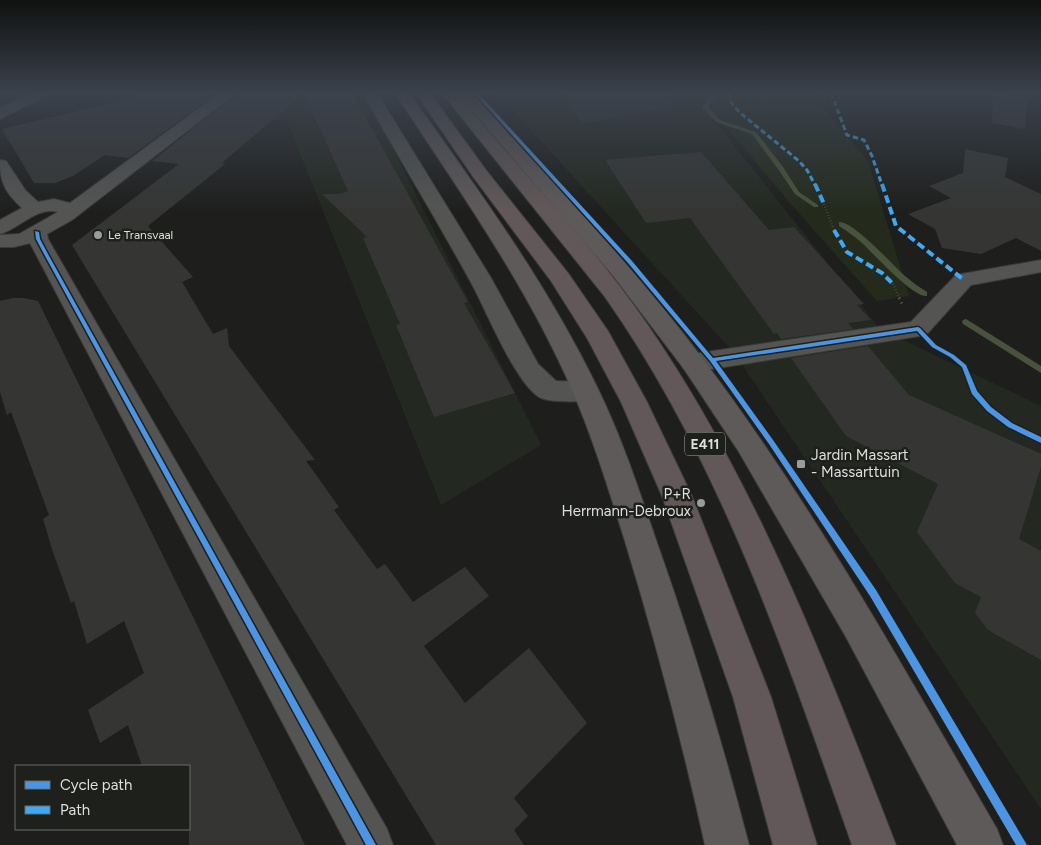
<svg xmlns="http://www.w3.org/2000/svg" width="1041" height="845" viewBox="0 0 1041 845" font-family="Figtree,sans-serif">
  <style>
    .built { fill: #232920 }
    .green { fill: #242b1d }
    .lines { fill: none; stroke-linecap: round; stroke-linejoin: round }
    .stream { fill: #47533b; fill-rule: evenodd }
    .building { fill: #353634 }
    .minor-casing { stroke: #3b3c3a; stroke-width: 2 }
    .major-casing { stroke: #3b3c3a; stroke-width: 2 }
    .highway-casing { stroke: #3b3c3a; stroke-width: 2 }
    .path-far1 { stroke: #5c5d5c; stroke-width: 2.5; stroke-dasharray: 0.5 2.5; stroke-linecap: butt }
    .path { stroke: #5c5d5c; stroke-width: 3; stroke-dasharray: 1 4; stroke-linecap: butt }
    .minor { fill: #545553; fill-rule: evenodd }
    .major { fill: #5f5a5a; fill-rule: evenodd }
    .highway { fill: #625859; fill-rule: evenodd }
    .quiet-far1 { stroke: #3fa9f5; stroke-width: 3; stroke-dasharray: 5.5 3; stroke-linecap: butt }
    .quiet { stroke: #3fa9f5; stroke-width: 4; stroke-dasharray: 8 4; stroke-linecap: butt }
    .cycleway-casing { stroke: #1e201c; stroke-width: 3 }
    .cycleway { fill: #4d94e3; fill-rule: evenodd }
    .poi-dot { fill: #9a9c99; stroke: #1e201c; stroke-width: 2 }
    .labels { text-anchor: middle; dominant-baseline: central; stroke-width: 5; stroke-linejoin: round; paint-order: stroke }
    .far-poi-label { font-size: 12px; fill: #dddfdc; stroke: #1e201c; text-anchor: start }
    .shield { fill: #1e201c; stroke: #a4a6a2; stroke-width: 1 }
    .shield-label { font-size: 14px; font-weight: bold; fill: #dddfdc }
    .poi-label { font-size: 15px; fill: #dddfdc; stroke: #1e201c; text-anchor: start }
  </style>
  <rect width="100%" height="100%" fill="#1e1f1d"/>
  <path class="built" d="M 250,93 L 365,93 L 541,445 L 441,505 L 287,121 L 224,116 Z
    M 497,93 L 691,93 L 695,96 L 880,329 L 1041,406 L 1041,809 L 735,354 Z"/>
  <path class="green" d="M 698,93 L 811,93 L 868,161 L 909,296 L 877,301 L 789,202 Z"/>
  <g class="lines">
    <path class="stream" d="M 712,93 L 718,93 L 708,107 L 720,120 L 756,132 L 783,167 L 799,192 L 818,205 L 818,207 L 814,207 L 795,194 L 778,169 L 752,134 L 716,122 L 702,107 Z
      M 839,222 C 853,221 893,265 905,276 C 912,282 919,287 927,292 L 927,296 C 913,298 873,253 861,242 C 854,236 847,231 839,226 Z
      M 966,319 L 1041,366 L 1041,373 L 963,324 L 962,322 L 963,320 Z"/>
  </g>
  <path class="building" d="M 135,93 L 217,93 L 128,158 L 105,155 L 73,176 L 55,183 L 34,183 L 2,129 L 135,97 Z
    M 238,93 L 352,93 L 468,302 L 464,303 L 515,393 L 434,417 L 396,325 L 400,324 L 363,238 L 367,237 L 322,194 L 339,194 L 348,191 L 304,93 L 222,163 L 225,164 L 148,226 L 193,277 L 182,282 L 213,334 L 227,328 L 229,346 L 315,460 L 306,461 L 339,507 L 334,510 L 377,569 L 385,564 L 413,602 L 465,567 L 489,596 L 424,646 L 465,703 L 529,648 L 587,723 L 514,798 L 528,816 L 514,830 L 524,845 L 436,845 L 72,245 L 179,164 L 152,161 Z
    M 562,93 L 671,93 L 672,106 L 582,124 Z
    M 993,93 L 1027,97 L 1025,129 L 992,123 Z
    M 965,149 L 1008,158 L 1005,177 L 1041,194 L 1041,251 L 1016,238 L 981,254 L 942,248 L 935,229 L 908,214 L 951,198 L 929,186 L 963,173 Z
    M 701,152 L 769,230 L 794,227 L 864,304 L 857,305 L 871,320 L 848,323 L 853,329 L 781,339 L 777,333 L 774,334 L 690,218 L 646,223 L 605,160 Z
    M 13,298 L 24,298 L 38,301 L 305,845 L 189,845 L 189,766 L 142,766 L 128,725 L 100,743 L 88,710 L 144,673 L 124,621 L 87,644 L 74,601 L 71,603 L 52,549 L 43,519 L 49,515 L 11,412 L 7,415 L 0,392 L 0,301 Z
    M 868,346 L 909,395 L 1041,454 L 1041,467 L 1019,539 L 1041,551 L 1041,660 L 988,630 L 975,613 L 981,597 L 955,583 L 917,532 L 938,484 L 846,436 L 791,358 Z"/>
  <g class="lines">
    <g class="minor-casing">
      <path id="minor" d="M 29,93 L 47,93 L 45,96 L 0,119 L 0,108 Z
        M 220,93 L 236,93 L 72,220 L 47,234 L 48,239 L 387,829 L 393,845 L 347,845 L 30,243 L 14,247 L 0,247 L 0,235 L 19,234 L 58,212 C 37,206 19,229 0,234 L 0,220 L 22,208 C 5,192 0,183 0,160 L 6,161 L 26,191 L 38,202 L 54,199 L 70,203 Z
        M 363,93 L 377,93 L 491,278 L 538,364 L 556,381 L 586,382 L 595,385 L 599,392 L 595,399 C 584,402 550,403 539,397 C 513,380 485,306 468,277 C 434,215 397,155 363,93 Z
        M 1041,260 L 1041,272 L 971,285 L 926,335 L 693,372 L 684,369 L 680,363 L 684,357 L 693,354 L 911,322 L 956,275 Z"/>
    </g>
    <g class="major-casing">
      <path id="major" d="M 395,93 L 409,93 C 477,188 547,283 598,389 C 621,436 638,487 655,537 C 691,638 722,741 749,845 L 705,845 C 682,741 655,639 624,538 C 608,488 593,438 572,390 C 526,284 458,189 395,93 Z
        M 457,93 L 472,93 C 550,180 632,264 702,358 C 814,506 904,669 997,829 L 1003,845 L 957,845 L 846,637 L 739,452 L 684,369 L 614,277 Z"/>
    </g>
    <g class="highway-casing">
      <path id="highway" d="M 416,93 L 430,93 L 486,170 L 568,273 L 608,331 L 647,402 L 692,496 L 771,697 L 817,845 L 773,845 L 733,697 L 662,496 L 621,402 L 587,338 L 551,281 L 474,178 Z
        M 442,93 L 457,93 C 518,169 590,241 645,321 C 756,481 826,665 896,845 L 852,845 C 786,657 721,462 605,297 Z"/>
    </g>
    <path class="path-far1" d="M 824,204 L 834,230
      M 893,284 L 900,299"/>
    <path class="path" d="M 899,298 L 903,306
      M 937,347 L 962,364 L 975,393 L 989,408 L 1013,426 L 1041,440"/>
    <use href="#minor" class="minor"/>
    <use href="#major" class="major"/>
    <use href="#highway" class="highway"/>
    <path class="quiet-far1" d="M 727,93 L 731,102 L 739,112 L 799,161 L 807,170 L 815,185
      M 831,93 L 847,135 L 864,140 L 872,156 L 882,185"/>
    <path class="quiet" d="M 815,184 L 824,204
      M 882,184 L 896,226 L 964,280
      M 834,230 L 847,252 L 882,273 L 893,284"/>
    <g class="cycleway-casing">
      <path id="cycleway" d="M 474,93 L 478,93 L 632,261 L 713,358 L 918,327 L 920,328 L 936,345 L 954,355 L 966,365 L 977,391 L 991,407 L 1012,423 L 1041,437 L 1041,443 L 1008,427 L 987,411 L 972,394 L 962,367 L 950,357 L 932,347 L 917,331 L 716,361 L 773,440 L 876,590 L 1027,845 L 1016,845 L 870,596 L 769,444 L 710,361 L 628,263 Z
        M 35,231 L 39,232 L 40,239 L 48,254 L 376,845 L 366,845 L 44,254 L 36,239 Z"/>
    </g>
    <use href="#cycleway" class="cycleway"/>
  </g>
  <linearGradient id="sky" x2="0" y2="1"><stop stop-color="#101110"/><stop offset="0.44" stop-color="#3b424c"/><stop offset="1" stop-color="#3b424c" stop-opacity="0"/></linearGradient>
  <rect width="1041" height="211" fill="url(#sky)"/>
  <g class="poi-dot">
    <circle cx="98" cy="235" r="5"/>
    <rect x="796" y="459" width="10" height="10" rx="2.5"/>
    <circle cx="701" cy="503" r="5"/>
  </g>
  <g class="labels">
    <g class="far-poi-label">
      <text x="108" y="235">Le Transvaal</text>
    </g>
    <rect class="shield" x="685" y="432.5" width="40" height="23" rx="4"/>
    <g class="shield-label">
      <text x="705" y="444">E411</text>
    </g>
    <g class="poi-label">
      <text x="811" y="455">Jardin Massart<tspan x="811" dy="17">- Massarttuin</tspan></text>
      <text x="691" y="494" text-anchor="end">P+R<tspan x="691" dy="17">Herrmann-Debroux</tspan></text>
    </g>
  </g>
  <rect x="15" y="765" width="175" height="65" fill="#1e201c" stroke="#6a6c69"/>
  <rect x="25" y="781" width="25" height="8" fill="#4d94e3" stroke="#6a6c69"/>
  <text x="60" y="790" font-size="15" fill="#dddfdc">Cycle path</text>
  <rect x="25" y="806" width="25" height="8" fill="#3fa9f5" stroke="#6a6c69"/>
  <text x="60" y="815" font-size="15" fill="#dddfdc">Path</text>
</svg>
